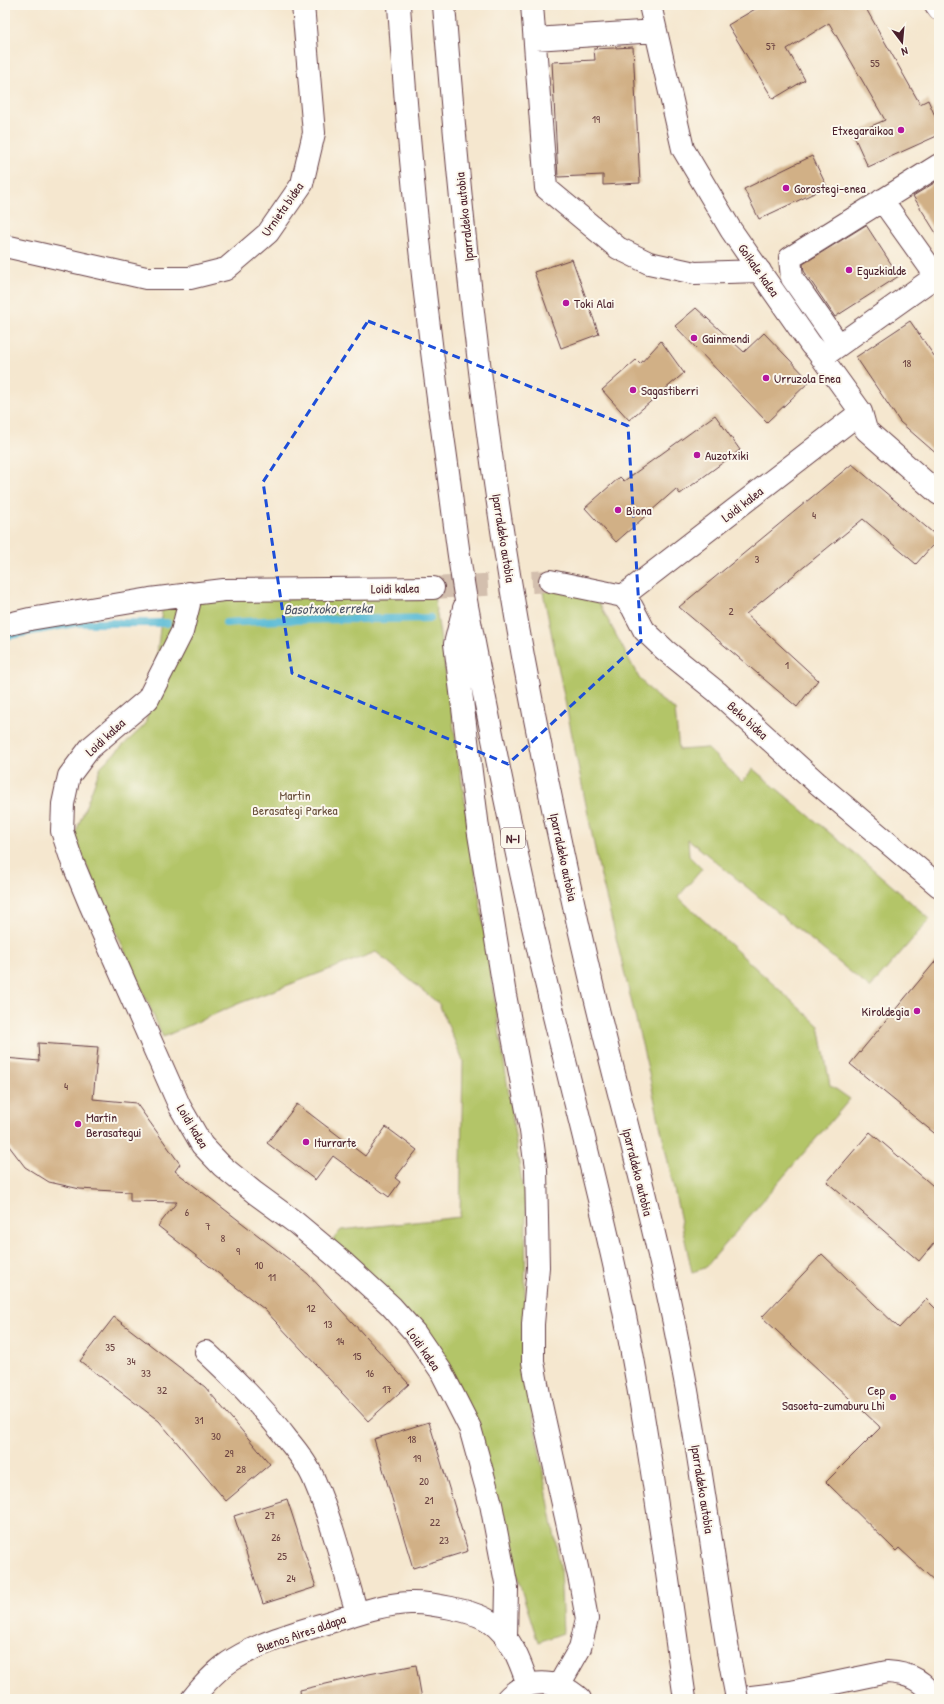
<svg xmlns="http://www.w3.org/2000/svg" width="944" height="1704" viewBox="0 0 944 1704" font-family="'Patrick Hand',sans-serif">
  <style>
    .green { fill: #b3c568; stroke: #7e724a }
    .lines { fill: none; stroke-linecap: round; stroke-linejoin: round }
    .stream { stroke: #57bad5; stroke-width: 8 }
    .building { fill: #d1b086 }
    .minor-tunnel { stroke: #d3bfae; stroke-width: 22; stroke-dasharray: 22 11; stroke-linecap: butt }
    .minor-casing { stroke: #643d44; stroke-width: 24 }
    .highway-casing { stroke: #643d44; stroke-width: 24 }
    .minor { stroke: #fff; stroke-width: 22 }
    .highway { stroke: #fff; stroke-width: 22 }
    .highway-bridge-casing { stroke: #643d44; stroke-width: 24; stroke-linecap: butt }
    .highway-bridge { stroke: #fff; stroke-width: 22 }
    .marked { fill: none; stroke: #1d4ed8; stroke-width: 3; stroke-dasharray: 8 5; stroke-linejoin: round }
    .poi-dot { fill: #b5179e; stroke: #fbf7ec; stroke-width: 1.5 }
    .labels { text-anchor: middle; dominant-baseline: central; stroke-width: 4; stroke-linejoin: round; paint-order: stroke }
    .number-label { font-size: 11px; fill: #6c4342 }
    .shield { fill: #fbf7ec; stroke: #7f6065; stroke-width: 1 }
    .shield-label { font-size: 12px; font-weight: bold; fill: #4a1f2b }
    .poi-label { font-size: 13px; fill: #4a1f2b; stroke: #fbf7ec; text-anchor: start }
    .street-label { font-size: 13px; fill: #4a1f2b; stroke: #fbf7ec }
    .park-label { font-size: 13px; fill: #6a513d; stroke: #fbf7ec }
    .water-label { font-size: 14px; font-style: italic; fill: #4f5566; stroke: #fbf7ec }
  </style>
  <rect width="100%" height="100%" fill="#fbf7ec"/>
  <filter id="ink" filterUnits="userSpaceOnUse"><feTurbulence type="fractalNoise" baseFrequency=".025" numOctaves="2"/><feDisplacementMap in="SourceGraphic" scale="8" xChannelSelector="R" yChannelSelector="G"/><feConvolveMatrix kernelMatrix="1 2 1 2 8 2 1 2 1" color-interpolation-filters="sRGB"/></filter>
  <filter id="wash" filterUnits="userSpaceOnUse"><feTurbulence type="fractalNoise" baseFrequency=".012" numOctaves="4" result="noise"/><feDisplacementMap in="SourceGraphic" scale="16" xChannelSelector="R" yChannelSelector="G"/><feGaussianBlur stdDeviation="0.9" result="paint"/><feColorMatrix in="noise" values="0 0 0 0 0 0 0 0 0 0 0 0 0 0 0 0 0 1.4 0 .05"/><feComposite in="paint" operator="in"/></filter>
  <g filter="url(#wash)">
    <rect width="100%" height="100%" fill="#f5e7cf"/>
    <path class="green" d="M 541,582 L 592,590 L 639,678 L 656,696 L 675,710 L 679,750 L 707,748 L 742,782 L 753,769 L 866,863 L 930,919 L 870,988 L 688,839 L 689,856 L 702,869 L 678,897 L 819,1026 L 830,1085 L 850,1099 L 705,1268 L 692,1272 L 647,1065 L 598,864 Z
      M 433,588 L 526,1209 L 524,1366 L 560,1566 L 563,1633 L 538,1642 L 475,1445 L 415,1333 L 326,1248 L 341,1230 L 460,1217 L 463,1061 L 439,1004 L 376,952 L 240,1003 L 163,1037 L 74,837 L 101,766 L 145,725 L 153,690 L 163,602 Z"/>
    <g class="lines">
      <path class="stream" d="M 226,623 C 294,618 362,620 430,618
        M 5,636 L 75,623 L 167,623"/>
    </g>
    <g id="blocks">
      <path class="building" d="M 762,5 L 864,5 L 920,104 L 928,100 L 939,125 L 939,135 L 868,167 L 853,134 L 885,120 L 829,23 L 787,49 L 805,80 L 773,99 L 728,25 Z
        M 633,47 L 640,183 L 603,185 L 603,175 L 558,177 L 552,62 L 595,60 L 594,49 Z
        M 812,156 L 827,187 L 759,219 L 744,189 Z
        M 939,180 L 939,238 L 913,196 Z
        M 866,225 L 899,276 L 835,317 L 804,271 L 803,264 Z
        M 572,259 L 599,334 L 561,348 L 534,272 Z
        M 696,308 L 744,352 L 764,333 L 810,381 L 767,422 L 675,326 Z
        M 910,321 L 939,363 L 939,456 L 900,422 L 856,357 Z
        M 661,341 L 684,373 L 629,420 L 602,390 L 636,360 L 640,364 Z
        M 715,415 L 740,450 L 680,494 L 676,489 L 616,542 L 585,508 L 620,477 L 624,481 Z
        M 852,464 L 939,538 L 916,564 L 863,519 L 746,614 L 818,680 L 797,707 L 679,607 Z
        M 939,957 L 939,1137 L 850,1064 Z
        M 38,1043 L 98,1047 L 93,1099 L 136,1103 L 180,1164 L 175,1171 L 308,1274 L 409,1384 L 368,1421 L 264,1309 L 158,1226 L 177,1202 L 130,1201 L 130,1192 L 80,1189 L 49,1182 L 25,1167 L 9,1146 L 5,1133 L 5,1058 L 39,1061 Z
        M 297,1104 L 365,1156 L 386,1127 L 417,1150 L 395,1178 L 400,1182 L 389,1197 L 333,1156 L 315,1180 L 267,1143 Z
        M 870,1132 L 939,1191 L 939,1237 L 919,1261 L 827,1182 Z
        M 822,1254 L 899,1328 L 926,1299 L 939,1312 L 939,1585 L 899,1548 L 896,1551 L 826,1482 L 880,1428 L 879,1426 L 762,1317 Z
        M 114,1317 L 205,1387 L 270,1464 L 226,1501 L 159,1421 L 80,1361 Z
        M 429,1422 L 468,1551 L 413,1568 L 374,1439 Z
        M 287,1499 L 316,1587 L 263,1604 L 234,1516 Z
        M 416,1665 L 422,1699 L 301,1699 L 300,1690 L 369,1674 Z"/>
    </g>
  </g>
  <g filter="url(#ink)">
    <use href="#blocks" fill-opacity="0" stroke="#643d44" stroke-width="1"/>
    <g class="lines">
      <path class="minor-tunnel" d="M 433,588 L 550,581"/>
      <g class="minor-casing">
        <path id="minor" d="M 532,5 L 546,188 L 618,248 L 649,263 L 695,273 L 760,271
          M 650,5 L 683,149 L 731,230 L 811,345 L 817,351 L 861,412 L 866,430 L 939,494
          M 936,5 L 939,9
          M 535,39 L 656,31
          M 882,200 L 939,280
          M 5,246 L 146,278 L 190,278 L 226,269 L 268,233 L 302,184 L 314,133 L 303,5
          M 839,345 L 792,278 L 790,258 L 939,165
          M 828,353 L 939,274
          M 550,581 L 623,596 L 632,607 L 644,630 L 665,650 L 717,692 L 816,782 L 939,886
          M 189,593 L 189,604 L 182,632 L 148,699 L 90,748 L 69,776 L 63,804 L 62,831 L 72,861 L 90,904 L 180,1107 L 202,1145 L 222,1166 L 255,1193 L 296,1223 L 345,1264 L 391,1306 L 415,1333 L 441,1371 L 470,1428 L 491,1504 L 507,1588 L 506,1637
          M 623,596 L 861,412
          M 5,625 L 30,619 L 150,599 L 224,590 L 433,588
          M 206,1352 C 235,1379 263,1407 287,1439 C 298,1452 309,1466 315,1482 C 333,1524 344,1570 357,1613
          M 192,1699 C 204,1684 217,1669 234,1659 C 264,1641 297,1632 330,1622 C 356,1614 382,1604 410,1603 C 428,1602 474,1611 489,1621 C 511,1636 520,1661 528,1685
          M 507,1699 C 527,1677 559,1679 580,1699
          M 735,1699 L 791,1692 L 887,1672 C 907,1673 925,1680 934,1699"/>
      </g>
      <g class="highway-casing">
        <path id="highway" d="M 399,5 C 408,152 424,298 444,443 C 452,497 457,552 467,606 C 491,733 517,861 547,987 C 572,1093 601,1199 623,1306 C 649,1436 666,1568 685,1699
          M 444,5 C 461,223 484,441 523,656 C 543,763 565,870 590,976 C 615,1083 645,1188 668,1295 C 694,1412 709,1532 728,1651
          M 464,608 L 455,644 L 478,828 L 505,995 L 531,1131 L 536,1169 L 538,1267 L 533,1324 L 533,1362 L 540,1400 L 580,1581 L 587,1619 L 580,1648 L 559,1685"/>
      </g>
      <use href="#minor" class="minor"/>
      <use href="#highway" class="highway"/>
      <g class="highway-bridge-casing">
        <path id="highway-bridge" d="M 728,1651 L 737,1699"/>
      </g>
      <use href="#highway-bridge" class="highway-bridge"/>
    </g>
  </g>
  <path class="marked" d="M 368,321 L 628,426 L 641,641 L 508,764 L 292,673 L 263,482 Z"/>
  <g class="poi-dot">
    <circle cx="901" cy="130" r="4"/>
    <circle cx="786" cy="188" r="4"/>
    <circle cx="849" cy="270" r="4"/>
    <circle cx="566" cy="303" r="4"/>
    <circle cx="694" cy="338" r="4"/>
    <circle cx="766" cy="378" r="4"/>
    <circle cx="633" cy="390" r="4"/>
    <circle cx="697" cy="455" r="4"/>
    <circle cx="618" cy="510" r="4"/>
    <circle cx="917" cy="1011" r="4"/>
    <circle cx="78" cy="1124" r="4"/>
    <circle cx="306" cy="1142" r="4"/>
    <circle cx="893" cy="1397" r="4"/>
  </g>
  <g class="labels">
    <g class="number-label">
      <text x="771" y="46">57</text>
      <text x="875" y="63">55</text>
      <text x="596" y="119">19</text>
      <text x="907" y="363">18</text>
      <text x="814" y="515">4</text>
      <text x="757" y="559">3</text>
      <text x="731" y="611">2</text>
      <text x="787" y="665">1</text>
      <text x="66" y="1086">4</text>
      <text x="187" y="1212">6</text>
      <text x="208" y="1226">7</text>
      <text x="223" y="1238">8</text>
      <text x="238" y="1251">9</text>
      <text x="259" y="1265">10</text>
      <text x="272" y="1277">11</text>
      <text x="311" y="1308">12</text>
      <text x="328" y="1324">13</text>
      <text x="340" y="1341">14</text>
      <text x="110" y="1347">35</text>
      <text x="357" y="1356">15</text>
      <text x="131" y="1361">34</text>
      <text x="146" y="1373">33</text>
      <text x="370" y="1373">16</text>
      <text x="387" y="1389">17</text>
      <text x="162" y="1390">32</text>
      <text x="199" y="1420">31</text>
      <text x="216" y="1436">30</text>
      <text x="412" y="1439">18</text>
      <text x="229" y="1453">29</text>
      <text x="417" y="1458">19</text>
      <text x="241" y="1469">28</text>
      <text x="424" y="1481">20</text>
      <text x="429" y="1500">21</text>
      <text x="270" y="1515">27</text>
      <text x="435" y="1522">22</text>
      <text x="276" y="1537">26</text>
      <text x="444" y="1540">23</text>
      <text x="282" y="1556">25</text>
      <text x="291" y="1578">24</text>
    </g>
    <rect class="shield" x="501" y="828" width="24" height="20" rx="3"/>
    <g class="shield-label">
      <text x="513" y="838">N-I</text>
    </g>
    <g class="poi-label">
      <text x="893" y="130" text-anchor="end">Etxegaraikoa</text>
      <text x="794" y="188">Gorostegi-enea</text>
      <text x="857" y="270">Eguzkialde</text>
      <text x="574" y="303">Toki Alai</text>
      <text x="702" y="338">Gainmendi</text>
      <text x="774" y="378">Urruzola Enea</text>
      <text x="641" y="390">Sagastiberri</text>
      <text x="705" y="455">Auzotxiki</text>
      <text x="626" y="510">Biona</text>
      <text x="909" y="1011" text-anchor="end">Kiroldegia</text>
      <text x="86" y="1117">Martín<tspan x="86" dy="15">Berasategui</tspan></text>
      <text x="314" y="1142">Iturrarte</text>
      <text x="885" y="1390" text-anchor="end">Cep<tspan x="885" dy="15">Sasoeta-zumaburu Lhi</tspan></text>
    </g>
    <g class="street-label">
      <text transform="translate(282 209) rotate(-55)">Urnieta bidea</text>
      <text transform="translate(464 217) rotate(-96)">Iparraldeko autobia</text>
      <text transform="translate(759 270) rotate(55)">Goikale kalea</text>
      <text transform="translate(742 504) rotate(-38)">Loidi kalea</text>
      <text transform="translate(504 538) rotate(81)">Iparraldeko autobia</text>
      <text transform="translate(395 588) rotate(-1)">Loidi kalea</text>
      <text transform="translate(748 720) rotate(42)">Beko bidea</text>
      <text transform="translate(105 737) rotate(-43)">Loidi kalea</text>
      <text transform="translate(564 857) rotate(78)">Iparraldeko autobia</text>
      <text transform="translate(193 1126) rotate(59)">Loidi kalea</text>
      <text transform="translate(638 1172) rotate(76)">Iparraldeko autobia</text>
      <text transform="translate(424 1349) rotate(55)">Loidi kalea</text>
      <text transform="translate(703 1489) rotate(81)">Iparraldeko autobia</text>
      <text transform="translate(301 1633) rotate(-19)">Buenos Aires aldapa</text>
    </g>
    <g class="park-label">
      <text x="295" y="795">Martin<tspan x="295" dy="15">Berasategi Parkea</tspan></text>
    </g>
    <g class="water-label">
      <text transform="translate(328 608) rotate(-1)">Basotxoko erreka</text>
    </g>
  </g>
  <rect width="944" height="1704" fill="none" stroke="#fbf7ec" stroke-width="20"/>
  <g transform="translate(902 42) rotate(164)" stroke="#fbf7ec" stroke-width="3" paint-order="stroke">
  <path d="M0-3L7 15L0 10L-7 15Z" fill="#4a1f2b"/>
  <text y="-6" font-size="11" font-weight="bold" text-anchor="middle" fill="#4a1f2b">N</text>
  </g>
</svg>
